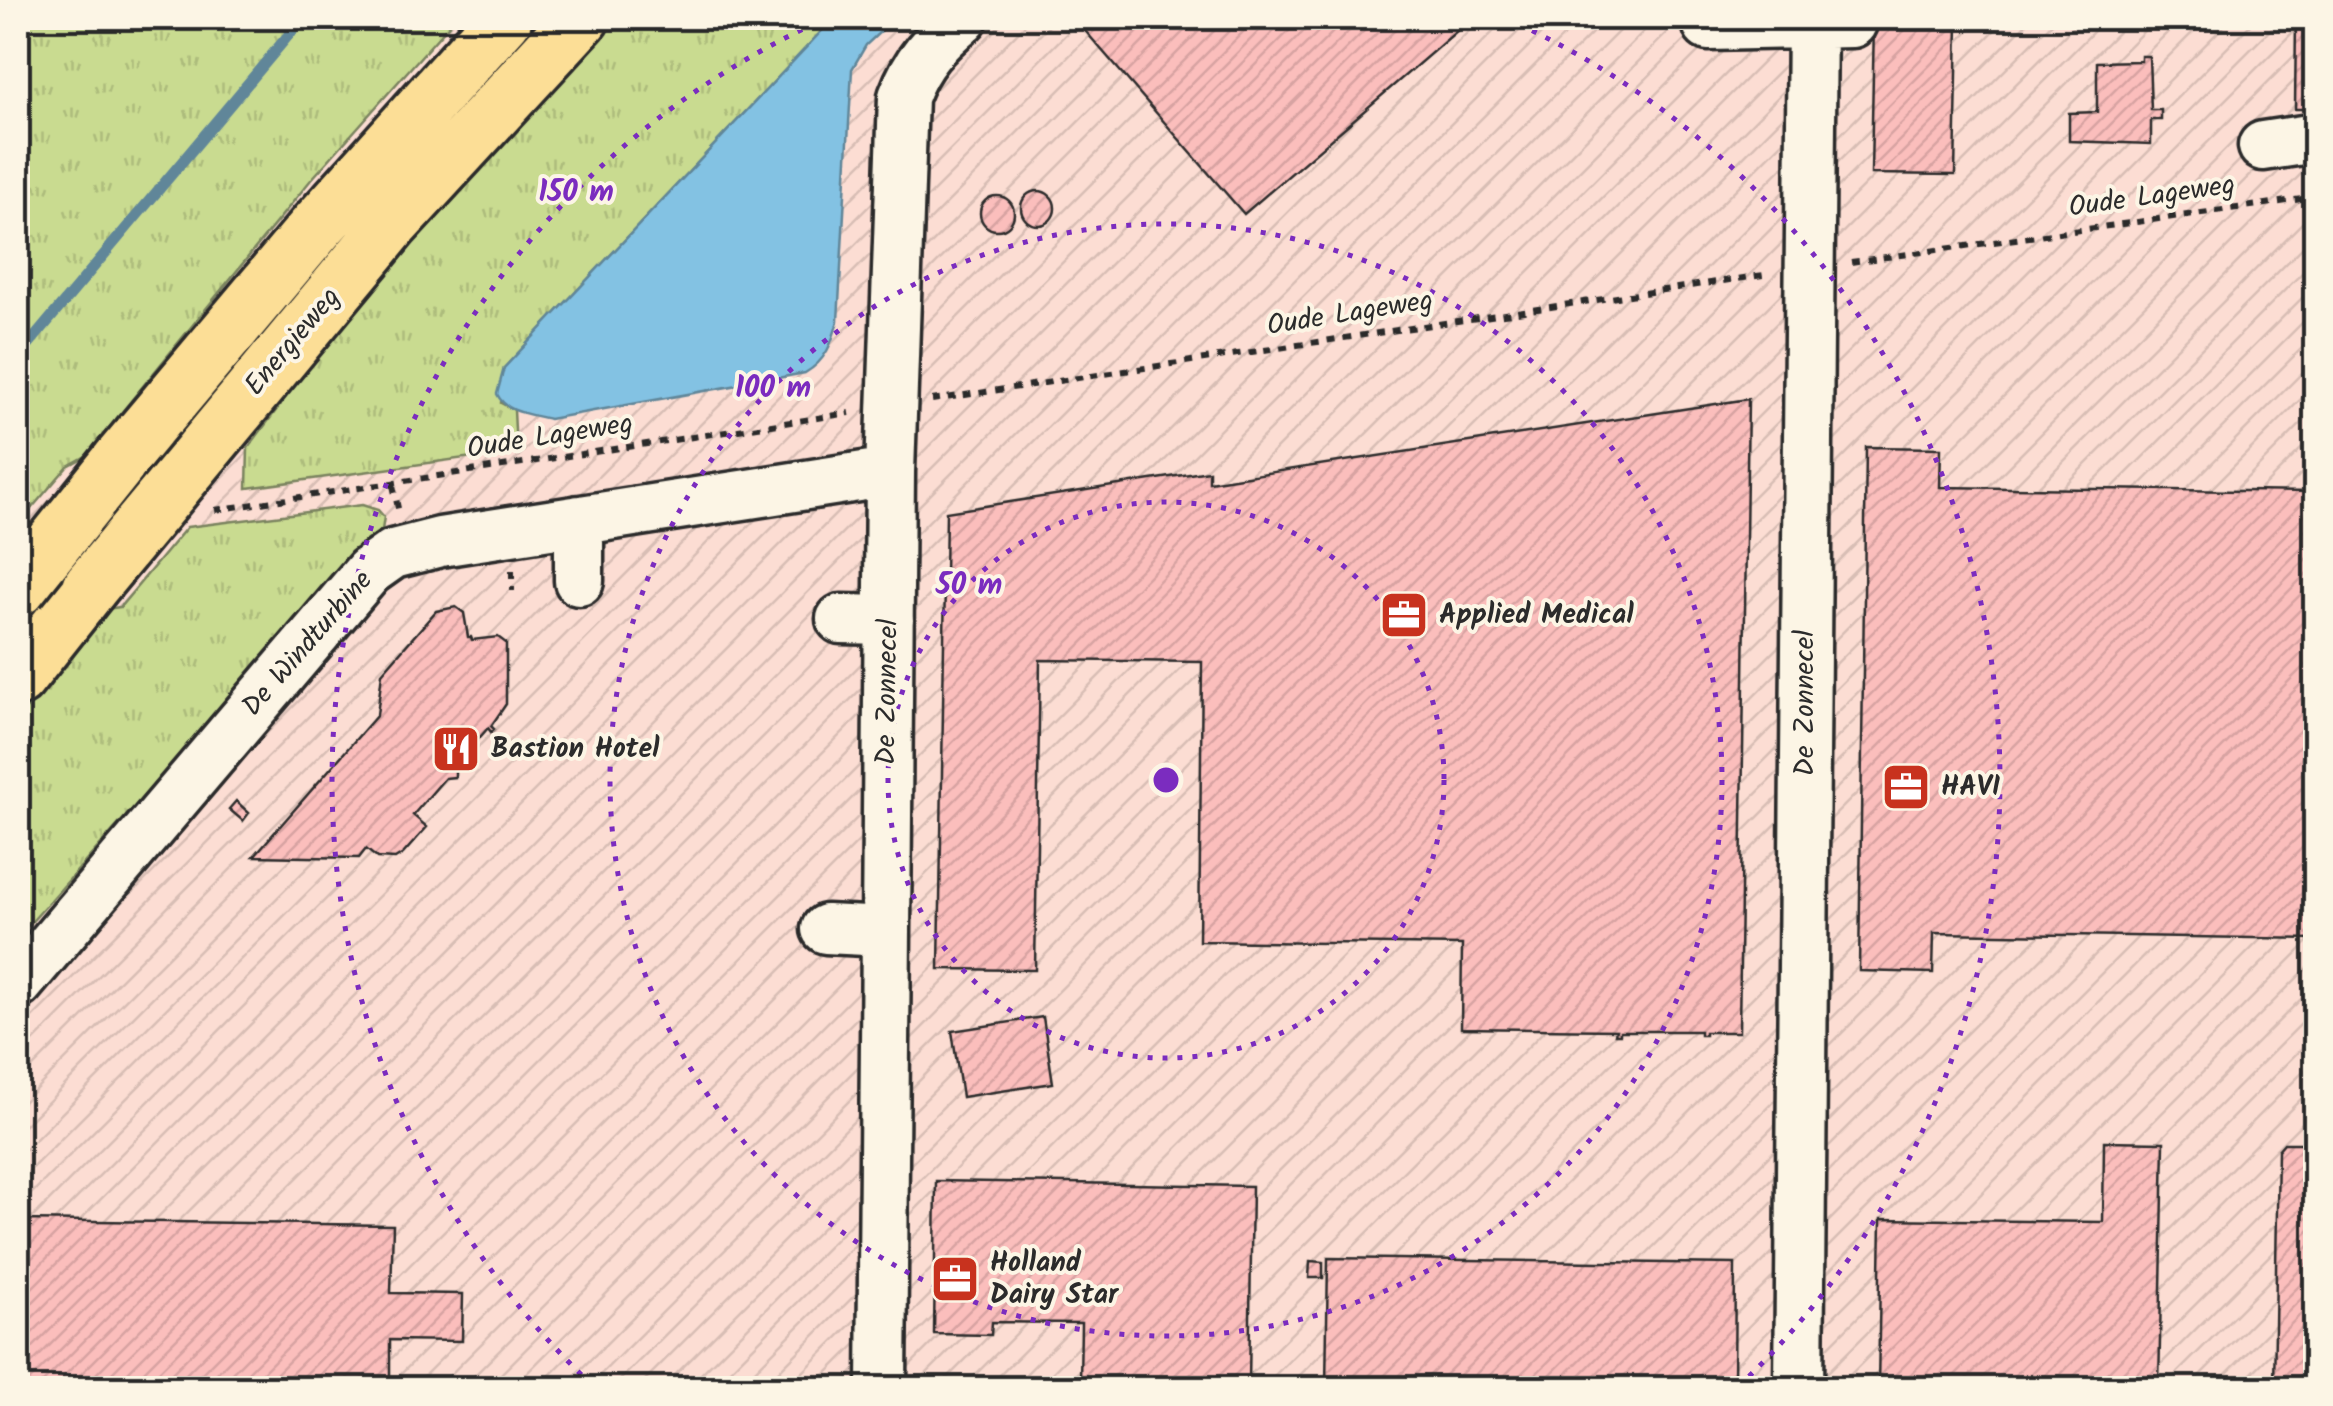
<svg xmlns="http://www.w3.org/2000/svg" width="2333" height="1406" viewBox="0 0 2333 1406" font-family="Kalam,sans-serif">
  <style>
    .industrial { fill: url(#industrial-furrows) }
    .grass { fill: url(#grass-tufts); stroke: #7a835e; stroke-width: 2.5 }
    .water { fill: #83c2e3; stroke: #608699; stroke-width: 2.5 }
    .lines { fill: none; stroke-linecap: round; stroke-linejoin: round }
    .stream { stroke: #608699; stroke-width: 11 }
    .building { fill: url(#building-hatch); stroke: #2b2b2b; stroke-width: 2.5 }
    .minor-casing { stroke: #2b2b2b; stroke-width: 55 }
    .major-casing { stroke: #2b2b2b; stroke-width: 62 }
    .path { stroke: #2b2b2b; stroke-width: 6; stroke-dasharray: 8 8; stroke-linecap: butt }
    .minor { stroke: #fcf5e5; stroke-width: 48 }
    .major { stroke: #fcde96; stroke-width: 55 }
    .major-bridge-casing { stroke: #2b2b2b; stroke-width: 62; stroke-linecap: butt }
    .major-bridge { stroke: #fcde96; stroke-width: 55 }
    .ring { fill: none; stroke: #7b2cbf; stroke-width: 5; stroke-dasharray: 5 10 }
    .labels { text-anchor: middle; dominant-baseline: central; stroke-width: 8; stroke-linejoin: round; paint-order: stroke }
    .street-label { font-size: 28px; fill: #2b2b2b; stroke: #fcf5e5 }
    .poi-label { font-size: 28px; font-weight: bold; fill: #2b2b2b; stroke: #fcf5e5; text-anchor: start }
    .centre { fill: #7b2cbf; stroke: #fcf5e5; stroke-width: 5 }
    .ring-label { font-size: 30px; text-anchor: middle; font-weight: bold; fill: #7b2cbf; stroke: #fcf5e5; stroke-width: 8; stroke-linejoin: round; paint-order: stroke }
  </style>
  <defs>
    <pattern id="industrial-furrows" width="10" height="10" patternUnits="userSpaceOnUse" patternTransform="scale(2.5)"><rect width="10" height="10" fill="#fcddd3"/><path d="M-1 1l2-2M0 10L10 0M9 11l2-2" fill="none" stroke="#d8beb5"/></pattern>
    <pattern id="grass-tufts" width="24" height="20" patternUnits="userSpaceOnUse" patternTransform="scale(2.5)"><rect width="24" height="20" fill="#c9db90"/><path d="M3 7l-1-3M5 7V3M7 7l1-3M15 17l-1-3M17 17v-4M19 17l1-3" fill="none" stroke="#adbc7c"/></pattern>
    <pattern id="building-hatch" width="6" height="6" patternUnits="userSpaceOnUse" patternTransform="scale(2.5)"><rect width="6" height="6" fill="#fbbebc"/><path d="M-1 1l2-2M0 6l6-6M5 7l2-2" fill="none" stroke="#d7a3a2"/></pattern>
  </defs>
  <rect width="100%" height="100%" fill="#fceadd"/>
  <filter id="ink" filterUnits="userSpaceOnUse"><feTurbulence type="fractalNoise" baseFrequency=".01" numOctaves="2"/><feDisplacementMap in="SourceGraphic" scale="20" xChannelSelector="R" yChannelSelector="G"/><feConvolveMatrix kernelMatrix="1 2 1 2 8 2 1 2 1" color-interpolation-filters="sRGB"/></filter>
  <g filter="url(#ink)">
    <path class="industrial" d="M 60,18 L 2315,18 L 2315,1388 L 18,1388 L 18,73 Z"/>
    <path class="grass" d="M 18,18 L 455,18 L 310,181 L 86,456 L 68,466 L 18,524 Z
      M 616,18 L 834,18 L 504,368 L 501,403 L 514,410 L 516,451 L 247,488 L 248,448 L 340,325 L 543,93 Z
      M 362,505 L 378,510 L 384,517 L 381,537 L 369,544 L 18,937 L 18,719 L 106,609 L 120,607 L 187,527 Z"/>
    <path class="water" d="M 834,18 L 895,18 L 866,45 L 852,69 L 838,321 C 832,343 826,361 805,373 L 549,419 C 530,414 506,413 497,394 L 504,368 Z"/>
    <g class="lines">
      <path class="stream" d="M 18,357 L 303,18"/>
    </g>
    <path class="building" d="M 1074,18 L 1472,18 L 1244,214 Z
      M 1874,18 L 1958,18 L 1958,22 L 1874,21 Z
      M 2296,18 L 2316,18 L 2316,109 L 2295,109 Z
      M 1874,21 L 1958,22 L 1955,175 L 1871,174 Z
      M 2141,56 L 2149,56 L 2151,110 L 2161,110 L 2161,120 L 2151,120 L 2151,144 L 2069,141 L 2069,113 L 2097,112 L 2097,62 L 2141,61 Z
      M1021 208a17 17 0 1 1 34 0a17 17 0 1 1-34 0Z
      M980 213a17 17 0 1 1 34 0a17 17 0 1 1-34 0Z
      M 1748,399 L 1739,1032 L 1705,1032 L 1705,1035 L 1700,1035 L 1700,1031 L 1620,1031 L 1620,1034 L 1615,1034 L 1616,1030 L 1461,1028 L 1462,945 L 1199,941 L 1202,662 L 1040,660 L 1035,970 L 939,969 L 946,512 L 1209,471 L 1209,482 Z
      M 1866,447 L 1941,448 L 1940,487 L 2316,492 L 2316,939 L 1934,933 L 1933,973 L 1859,971 Z
      M 456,607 L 464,613 L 468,637 L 471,637 L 472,640 L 498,637 L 506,643 L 506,704 L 491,726 L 494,729 L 491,732 L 488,728 L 455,766 L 455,777 L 445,778 L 413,815 L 427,827 L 403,854 L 395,859 L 377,858 L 366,849 L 359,858 L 254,856 L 377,715 L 382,673 L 436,611 Z
      M 236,801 L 249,813 L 243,821 L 229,809 Z
      M 1043,1017 L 1053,1083 L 962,1097 L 952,1031 Z
      M 2104,1141 L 2164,1142 L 2159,1388 L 1878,1388 L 1881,1219 L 2103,1222 Z
      M 2284,1143 L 2316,1143 L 2316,1388 L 2274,1388 L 2278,1150 Z
      M 936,1181 L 1252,1186 L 1249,1385 L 1080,1383 L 1081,1323 L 992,1322 L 991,1335 L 934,1334 Z
      M 18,1220 L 393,1225 L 391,1293 L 463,1294 L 462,1341 L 390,1340 L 390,1388 L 108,1385 L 108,1388 L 18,1388 Z
      M 1328,1258 L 1735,1264 L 1734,1388 L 1326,1388 Z
      M 1310,1261 L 1323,1262 L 1323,1278 L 1309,1278 Z"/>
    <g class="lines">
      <g class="minor-casing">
        <path id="minor" d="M 1708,26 L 1852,23
          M 2263,146 L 2316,138
          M 579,581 L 579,520
          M 841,619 L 889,620
          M 826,929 L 886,932
          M 18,984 L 369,571 L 393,554 L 440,542 L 890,472
          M 882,1388 L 890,472 L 903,97 C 916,61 935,42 963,18
          M 1799,1388 L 1812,18"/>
      </g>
      <g class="major-casing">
        <path id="major" d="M 202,452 L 391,224 L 581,18
          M 119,462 L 317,226 L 504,18
          M 18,678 L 91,586"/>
      </g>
      <path class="path" d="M 1851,262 L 2316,197
        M 932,400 L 1770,274
        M 393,485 L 399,513
        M 215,510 L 850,413
        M 512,571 L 512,591"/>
      <use href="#minor" class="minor"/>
      <use href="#major" class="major"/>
      <g class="major-bridge-casing">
        <path id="major-bridge" d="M 91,586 L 202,452
          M 18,588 L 119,462"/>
      </g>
      <use href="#major-bridge" class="major-bridge"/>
    </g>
  </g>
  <g class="ring">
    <circle cx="1166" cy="780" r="278"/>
    <circle cx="1166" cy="780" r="556"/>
    <path d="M592 1385A834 834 0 0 1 827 18M1505 18A834 834 0 0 1 1740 1385"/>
  </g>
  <defs>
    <g id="office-square" transform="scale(2.5)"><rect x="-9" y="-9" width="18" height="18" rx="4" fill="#c8321e" stroke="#fcf5e5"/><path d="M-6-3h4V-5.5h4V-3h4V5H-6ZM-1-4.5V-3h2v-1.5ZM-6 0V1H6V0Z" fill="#fff"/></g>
    <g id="restaurant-square" transform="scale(2.5)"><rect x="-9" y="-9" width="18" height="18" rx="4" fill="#c8321e" stroke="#fcf5e5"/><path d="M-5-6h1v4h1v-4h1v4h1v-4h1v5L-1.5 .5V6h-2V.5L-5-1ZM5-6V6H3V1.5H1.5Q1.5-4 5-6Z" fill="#fff"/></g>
  </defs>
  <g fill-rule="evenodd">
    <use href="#office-square" x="1404" y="615"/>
    <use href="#restaurant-square" x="456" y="749"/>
    <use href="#office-square" x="1906" y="787"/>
    <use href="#office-square" x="955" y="1279"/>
  </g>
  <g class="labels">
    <g class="street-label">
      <text transform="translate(2152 197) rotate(-8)">Oude Lageweg</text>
      <text transform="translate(1350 314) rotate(-9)">Oude Lageweg</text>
      <text transform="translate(293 342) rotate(-50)">Energieweg</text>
      <text transform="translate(550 437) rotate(-9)">Oude Lageweg</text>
      <text transform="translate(308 644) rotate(-49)">De Windturbine</text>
      <text transform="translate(888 692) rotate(-89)">De Zonnecel</text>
      <text transform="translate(1805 703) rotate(-90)">De Zonnecel</text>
    </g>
    <g class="poi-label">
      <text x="1439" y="615">Applied Medical</text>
      <text x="491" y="749">Bastion Hotel</text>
      <text x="1941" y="787">HAVI</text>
      <text x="990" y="1263">Holland<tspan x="990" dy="32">Dairy Star</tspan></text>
    </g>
  </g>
  <circle cx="1166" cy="780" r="15" class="centre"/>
  <g class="ring-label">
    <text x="576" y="201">150 m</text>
    <text x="773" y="397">100 m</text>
    <text x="969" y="594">50 m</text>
  </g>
  <rect width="2333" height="1406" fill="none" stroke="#fcf5e5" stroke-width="60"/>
  <rect x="30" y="30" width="2273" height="1346" fill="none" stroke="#2b2b2b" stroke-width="4" filter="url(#ink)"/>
</svg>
